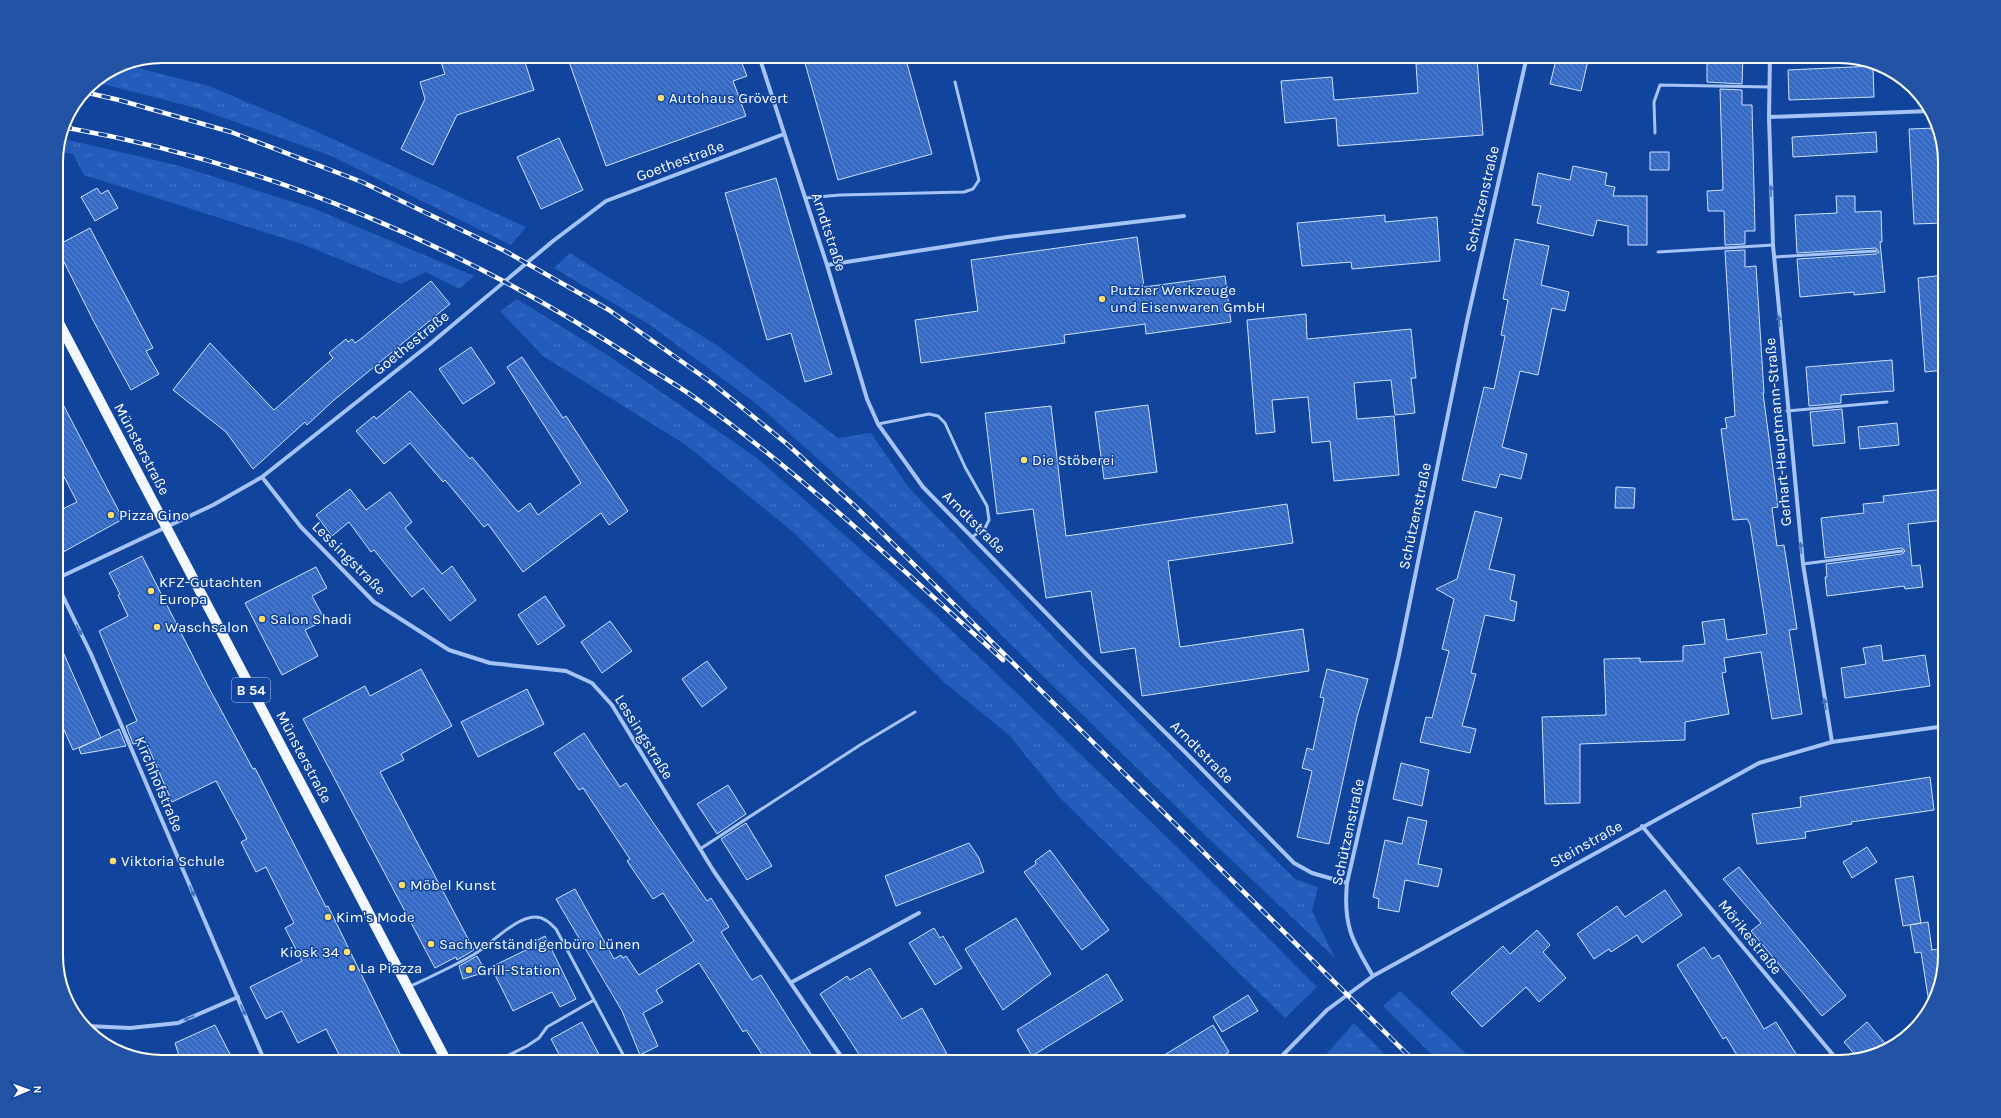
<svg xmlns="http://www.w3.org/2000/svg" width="2001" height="1118" viewBox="0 0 2001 1118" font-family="Karla,sans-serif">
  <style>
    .grass { fill: url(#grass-tufts) }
    .building { fill: url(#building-back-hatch); stroke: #cee0fe }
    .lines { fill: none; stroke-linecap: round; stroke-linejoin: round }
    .lane { stroke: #a5c4f5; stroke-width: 3 }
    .street { stroke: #a5c4f5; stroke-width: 4 }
    .primary { stroke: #f3f7ff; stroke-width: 10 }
    .rail-casing { stroke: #fff; stroke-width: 4.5 }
    .rail { stroke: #10449d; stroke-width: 3; stroke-dasharray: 9; stroke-linecap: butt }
    .oneway { fill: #4471bc }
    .poi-dot { fill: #ffde69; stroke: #10449d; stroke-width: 1.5 }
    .labels { text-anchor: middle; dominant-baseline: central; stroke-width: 3; stroke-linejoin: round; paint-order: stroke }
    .shield { fill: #10449d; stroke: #b7c7e2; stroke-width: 1 }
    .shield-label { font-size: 14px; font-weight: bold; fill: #fff }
    .poi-label { font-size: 15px; fill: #fff; stroke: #10449d; text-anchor: start }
    .street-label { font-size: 15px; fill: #fff; stroke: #10449d }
    .rim { fill: none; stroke: #fff; stroke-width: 2 }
  </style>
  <defs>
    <pattern id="grass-tufts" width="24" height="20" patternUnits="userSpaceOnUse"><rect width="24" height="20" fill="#235cbb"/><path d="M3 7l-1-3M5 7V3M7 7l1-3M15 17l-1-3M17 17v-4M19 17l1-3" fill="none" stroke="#4474c5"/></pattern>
    <pattern id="building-back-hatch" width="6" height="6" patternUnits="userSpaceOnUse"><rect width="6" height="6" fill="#346ac3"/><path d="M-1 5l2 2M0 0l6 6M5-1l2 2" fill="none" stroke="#5d88cf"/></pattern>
  </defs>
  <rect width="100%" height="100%" fill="#10449d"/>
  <path class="grass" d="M 122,64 L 209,86 L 313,130 L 526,227 L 511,245 L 329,155 L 196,108 L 95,82 Z
    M 60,138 L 180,166 L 315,209 L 474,276 L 459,289 L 426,272 L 401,284 L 302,244 L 84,175 L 73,154 L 57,152 Z
    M 570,253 L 718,346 L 838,438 L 871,433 L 909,488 L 1064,648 L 1295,879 L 1318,887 L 1312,911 L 1335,958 L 1205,835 L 872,508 L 758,405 L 650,325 L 554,268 Z
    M 517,299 L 606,354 L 757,458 L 933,613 L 1175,845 L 1317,987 L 1285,1018 L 1061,799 L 1009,735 L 945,683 L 793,532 L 686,445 L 543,356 L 500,311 Z
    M 1400,991 L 1475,1062 L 1439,1062 L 1383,1006 Z
    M 1354,1023 L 1392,1062 L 1319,1062 Z"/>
  <path class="building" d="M 439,56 L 523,56 L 534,90 L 457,115 L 433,165 L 401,149 L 425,99 L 420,82 L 445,74 Z
    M 567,56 L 739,56 L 747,76 L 733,81 L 746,116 L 606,166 Z
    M 803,56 L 905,56 L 932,154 L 838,180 Z
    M 1557,56 L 1589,56 L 1581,91 L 1550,84 Z
    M 1707,56 L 1743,56 L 1742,84 L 1707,82 Z
    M 1477,59 L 1483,135 L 1338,146 L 1336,118 L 1285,123 L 1281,81 L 1332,77 L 1334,100 L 1418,93 L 1416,64 Z
    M 1873,66 L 1874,97 L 1789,100 L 1788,70 Z
    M 1720,89 L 1742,90 L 1742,105 L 1752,105 L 1755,231 L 1745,231 L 1745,244 L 1725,245 L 1724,211 L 1708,211 L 1707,191 L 1723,190 Z
    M 1936,128 L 1940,138 L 1944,223 L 1914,224 L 1909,129 Z
    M 1876,132 L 1877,152 L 1793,157 L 1792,137 Z
    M 559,138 L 583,190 L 541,209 L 517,157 Z
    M 1650,152 L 1669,152 L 1669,170 L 1650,170 Z
    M 1573,166 L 1607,173 L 1605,185 L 1615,187 L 1613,196 L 1647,196 L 1647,245 L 1628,245 L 1628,226 L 1597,220 L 1593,236 L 1537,223 L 1541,206 L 1532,205 L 1538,173 L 1570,180 Z
    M 776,178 L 832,374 L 805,382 L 791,333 L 767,340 L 725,193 Z
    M 97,188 L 101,194 L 108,190 L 118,208 L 95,221 L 81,197 Z
    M 1836,196 L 1855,196 L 1855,212 L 1881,211 L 1882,242 L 1880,242 L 1885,292 L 1854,295 L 1854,292 L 1800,297 L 1797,259 L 1876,254 L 1879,252 L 1876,248 L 1797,253 L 1795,215 L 1837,213 Z
    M 1385,215 L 1385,222 L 1437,217 L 1440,261 L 1352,269 L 1351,262 L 1302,266 L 1297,223 Z
    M 90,228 L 153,348 L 146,351 L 159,374 L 131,390 L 93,320 L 56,246 Z
    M 1137,237 L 1144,287 L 1225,276 L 1231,322 L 1146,334 L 1145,324 L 1064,335 L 1065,343 L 921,363 L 915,320 L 978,311 L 971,260 Z
    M 1515,239 L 1549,246 L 1541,285 L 1569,292 L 1565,311 L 1552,308 L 1538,375 L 1520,371 L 1502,447 L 1527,454 L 1521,479 L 1500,474 L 1496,488 L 1462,480 L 1484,387 L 1494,389 L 1505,336 L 1501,335 L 1508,300 L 1503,299 Z
    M 1745,250 L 1745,267 L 1756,266 L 1764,393 L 1763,393 L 1778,507 L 1772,508 L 1777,546 L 1784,545 L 1797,629 L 1789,630 L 1802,714 L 1772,719 L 1761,652 L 1724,658 L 1726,672 L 1722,673 L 1729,714 L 1685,722 L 1685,740 L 1580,744 L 1580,803 L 1545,804 L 1542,717 L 1606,715 L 1604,659 L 1640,658 L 1640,662 L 1683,661 L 1683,646 L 1705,644 L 1702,622 L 1724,619 L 1727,640 L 1767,634 L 1750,524 L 1747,519 L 1733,520 L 1721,429 L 1727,428 L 1725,418 L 1735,416 L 1725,251 Z
    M 1945,275 L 1945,370 L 1925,372 L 1918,278 Z
    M 431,281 L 450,304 L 334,400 L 307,425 L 305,422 L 253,469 L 226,432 L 173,390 L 210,343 L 274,410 L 333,358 L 329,353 L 346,339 L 348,342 L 352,339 L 355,343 L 362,338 Z
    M 1306,314 L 1307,339 L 1411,329 L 1416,378 L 1411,378 L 1415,413 L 1395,415 L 1391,380 L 1354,383 L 1357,419 L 1394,416 L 1399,475 L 1334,481 L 1330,441 L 1312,443 L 1308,397 L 1272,400 L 1275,432 L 1256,434 L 1247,320 Z
    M 471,347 L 495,383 L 463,404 L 439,369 Z
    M 522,357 L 563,418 L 566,416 L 628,511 L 609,525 L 601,513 L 523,572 L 488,524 L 484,527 L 445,480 L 443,482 L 410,443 L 384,464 L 356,431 L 374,416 L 376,419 L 410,391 L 470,459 L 472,457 L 518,512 L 530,503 L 538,515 L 581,483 L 507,367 Z
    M 1892,360 L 1894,391 L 1841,395 L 1841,403 L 1809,406 L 1806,367 Z
    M 56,391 L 123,519 L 56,556 L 56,512 L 77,502 L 56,461 Z
    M 1148,405 L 1157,472 L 1104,479 L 1095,412 Z
    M 1051,406 L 1066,536 L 1287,504 L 1293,543 L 1168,561 L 1180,647 L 1303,629 L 1309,671 L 1142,696 L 1135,648 L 1101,653 L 1091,591 L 1046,598 L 1033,509 L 997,514 L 985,413 Z
    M 1842,409 L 1845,443 L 1813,446 L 1810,412 Z
    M 1897,423 L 1899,445 L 1860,449 L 1858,427 Z
    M 1616,487 L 1635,488 L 1634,508 L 1615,508 Z
    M 350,489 L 366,510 L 390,492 L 412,522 L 405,528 L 442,574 L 452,566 L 476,600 L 450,621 L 423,588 L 412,597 L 374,550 L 371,552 L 349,522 L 332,536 L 316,515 Z
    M 1945,489 L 1945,520 L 1908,524 L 1912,566 L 1920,565 L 1923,587 L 1905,589 L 1904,586 L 1827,596 L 1825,577 L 1827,577 L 1826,564 L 1902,554 L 1905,551 L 1902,548 L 1825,558 L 1821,518 L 1864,513 L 1863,504 L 1884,502 L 1883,496 Z
    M 1475,511 L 1502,518 L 1489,569 L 1515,575 L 1510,600 L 1517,602 L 1514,621 L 1485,615 L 1471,673 L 1476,674 L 1462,726 L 1476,729 L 1470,753 L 1420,742 L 1426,717 L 1432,718 L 1449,651 L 1442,649 L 1454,599 L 1436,589 L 1457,579 Z
    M 142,556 L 209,688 L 253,769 L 255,768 L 326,907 L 328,906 L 404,1062 L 343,1062 L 326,1029 L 298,1043 L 282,1011 L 266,1019 L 250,987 L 302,961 L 285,928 L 294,923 L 266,867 L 256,872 L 241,842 L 247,839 L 216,781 L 172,802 L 146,742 L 133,744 L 126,726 L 137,721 L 99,631 L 128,616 L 118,595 L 120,594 L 109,573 Z
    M 316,567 L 327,588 L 312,596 L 325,620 L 305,630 L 318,656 L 282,675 L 245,603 Z
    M 545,596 L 565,626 L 538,645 L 518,615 Z
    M 610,621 L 632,651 L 602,673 L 581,642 Z
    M 56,636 L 101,738 L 73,750 L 56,712 Z
    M 1881,645 L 1883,661 L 1925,655 L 1930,686 L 1845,698 L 1841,668 L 1866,664 L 1863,648 Z
    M 707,661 L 727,688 L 702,707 L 682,679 Z
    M 421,669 L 452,726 L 401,754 L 404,760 L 380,772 L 474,950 L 457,960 L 456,957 L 435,968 L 303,719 L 365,686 L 370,696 Z
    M 1327,669 L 1368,679 L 1357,717 L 1329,844 L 1297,837 L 1312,771 L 1302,768 L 1307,748 L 1313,750 L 1324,698 L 1320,697 Z
    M 527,689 L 544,724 L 478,757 L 461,722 Z
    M 119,729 L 126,746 L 81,754 L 79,748 Z
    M 584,733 L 620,787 L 626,783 L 707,901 L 711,898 L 729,927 L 721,932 L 752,980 L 761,975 L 816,1062 L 767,1062 L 746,1030 L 743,1032 L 699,963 L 656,990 L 663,1002 L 643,1013 L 658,1046 L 640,1055 L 622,1011 L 556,899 L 575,889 L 614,959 L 621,955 L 623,958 L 626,956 L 639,975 L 694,941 L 663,893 L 653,899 L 627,861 L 630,859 L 583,788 L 579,790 L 554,753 Z
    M 1401,763 L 1429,770 L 1422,806 L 1393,799 Z
    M 1930,777 L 1934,810 L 1851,822 L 1852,824 L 1805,832 L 1806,838 L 1757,844 L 1752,814 L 1801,807 L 1800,797 Z
    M 728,785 L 746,814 L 717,834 L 697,804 Z
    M 1408,817 L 1427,821 L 1418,864 L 1442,869 L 1438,887 L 1405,880 L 1399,912 L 1378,908 L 1379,899 L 1373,897 L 1385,840 L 1402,844 Z
    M 746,823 L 772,866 L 747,880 L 721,839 Z
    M 969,843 L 979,858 L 984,872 L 896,906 L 885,876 Z
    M 1867,847 L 1877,862 L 1852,878 L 1843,862 Z
    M 1050,850 L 1109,930 L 1082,950 L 1024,872 L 1036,864 L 1035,861 Z
    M 1739,867 L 1846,996 L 1822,1016 L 1751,931 L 1761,923 L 1723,879 Z
    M 1913,876 L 1921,923 L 1903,926 L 1895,879 Z
    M 1665,890 L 1682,915 L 1642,943 L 1637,935 L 1611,952 L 1609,949 L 1594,959 L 1577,934 L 1617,906 L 1625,917 Z
    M 1016,918 L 1051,974 L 1003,1010 L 965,949 Z
    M 1928,922 L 1932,950 L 1931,950 L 1939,949 L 1942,967 L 1930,1009 L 1921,952 L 1915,953 L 1910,925 Z
    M 934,928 L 940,938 L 943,936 L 962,968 L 935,985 L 909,943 Z
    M 1537,930 L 1550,945 L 1543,952 L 1566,978 L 1539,1002 L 1526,987 L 1482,1027 L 1451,993 L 1503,946 L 1510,954 Z
    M 545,936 L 576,999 L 560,1007 L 552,992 L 513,1011 L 491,967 L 530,948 L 528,945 Z
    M 1704,947 L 1712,959 L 1719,955 L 1764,1029 L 1776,1022 L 1801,1062 L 1741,1062 L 1726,1037 L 1723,1039 L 1677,965 Z
    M 477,956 L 486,972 L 463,979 L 459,966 Z
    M 870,968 L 902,1019 L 922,1008 L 948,1056 L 938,1062 L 864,1062 L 820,994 L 847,976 L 850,980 Z
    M 1107,974 L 1123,1000 L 1032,1056 L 1017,1030 Z
    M 1248,995 L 1258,1011 L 1222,1032 L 1213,1017 Z
    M 582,1022 L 603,1062 L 563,1062 L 551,1039 Z
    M 1867,1022 L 1889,1048 L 1857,1057 L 1844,1042 Z
    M 215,1025 L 234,1062 L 204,1062 L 201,1057 L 188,1062 L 181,1062 L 175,1043 Z
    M 1213,1025 L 1229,1052 L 1213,1062 L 1153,1062 Z"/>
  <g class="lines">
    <path class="lane" d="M 1655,133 L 1654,102 L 1660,85 L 1769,87
      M 805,198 L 840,195 L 964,192 L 973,189 L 979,180 L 955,82
      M 1658,252 L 1773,245
      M 1774,257 L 1876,251
      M 1787,411 L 1887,402
      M 878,424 L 929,414 L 938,416 L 945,423 L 965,467 L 987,506 L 989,520 L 985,528 L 972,537
      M 1803,564 L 1902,551
      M 700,849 L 860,745 L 915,712
      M 409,987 C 430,977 452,967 473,955 C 489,946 515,917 535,917 C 544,917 550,923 556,929 L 594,1000
      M 495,1062 L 527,1046 L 539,1038 L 547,1027 L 594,1000 L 627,1062"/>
    <path class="street" d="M 759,56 L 827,265 L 867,399 L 878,424 L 923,487 L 1091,659 L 1188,755 L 1294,863 L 1312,873 L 1347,883
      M 1769,117 L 1770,56
      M 827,265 L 1007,237 L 1184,216
      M 262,477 L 301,527 L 374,602 L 449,650 L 490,663 L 566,671 L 592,683 L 612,705 L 713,870 L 845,1062
      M 56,579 L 213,505 L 262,477 L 430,344 L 553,241 L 606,201 L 784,134
      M 56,582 L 91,654 L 265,1062
      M 1832,742 L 1803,564 L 1773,245 L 1769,117 L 1931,111
      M 1642,826 L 1839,1062
      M 1373,976 C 1352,941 1343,925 1347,883 L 1399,655 L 1467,321 L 1527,56
      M 792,982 L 919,913
      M 87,1026 L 130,1028 L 178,1023 L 238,997
      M 1276,1062 L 1327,1010 L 1373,976 L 1759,763 L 1832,742 L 1945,726"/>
    <path class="primary" d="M 56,317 L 447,1062"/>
    <g class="rail-casing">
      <path id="rail" d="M 84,92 L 119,100 L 231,132 L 362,182 L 505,251 L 609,310 L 712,383 L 787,444 L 856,507 L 1415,1062
        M 63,127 C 269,163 467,248 641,363 C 661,376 682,388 701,402 C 808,480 905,572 1003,660"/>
    </g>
    <use href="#rail" class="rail"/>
  </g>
  <defs><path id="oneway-solid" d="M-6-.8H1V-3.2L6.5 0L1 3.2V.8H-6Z"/></defs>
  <g class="oneway">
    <use href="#oneway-solid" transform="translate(1771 191) rotate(-91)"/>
    <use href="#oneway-solid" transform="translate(1779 321) rotate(-95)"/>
    <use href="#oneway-solid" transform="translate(1801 548) rotate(-96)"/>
    <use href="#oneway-solid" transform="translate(79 630) rotate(64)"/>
    <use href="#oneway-solid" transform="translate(1825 704) rotate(-100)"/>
    <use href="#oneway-solid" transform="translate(192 891) rotate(67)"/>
    <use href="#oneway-solid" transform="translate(243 1010) rotate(67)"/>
    <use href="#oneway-solid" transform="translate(189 1018) rotate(157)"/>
  </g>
  <g class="poi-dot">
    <circle cx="661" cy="98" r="4"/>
    <circle cx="1102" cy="299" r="4"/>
    <circle cx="1024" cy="460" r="4"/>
    <circle cx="111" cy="515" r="4"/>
    <circle cx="151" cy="591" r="4"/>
    <circle cx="262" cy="619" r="4"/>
    <circle cx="157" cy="627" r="4"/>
    <circle cx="113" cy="861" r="4"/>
    <circle cx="402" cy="885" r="4"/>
    <circle cx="328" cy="917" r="4"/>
    <circle cx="431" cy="944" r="4"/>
    <circle cx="347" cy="952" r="4"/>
    <circle cx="352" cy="968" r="4"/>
    <circle cx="469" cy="970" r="4"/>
  </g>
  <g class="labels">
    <rect class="shield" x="232" y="678" width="38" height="24" rx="3"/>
    <g class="shield-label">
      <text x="251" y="690">B 54</text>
    </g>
    <g class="poi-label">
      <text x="669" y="98">Autohaus Grövert</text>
      <text x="1110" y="290">Putzier Werkzeuge<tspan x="1110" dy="17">und Eisenwaren GmbH</tspan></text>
      <text x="1032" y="460">Die Stöberei</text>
      <text x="119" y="515">Pizza Gino</text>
      <text x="159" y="582">KFZ-Gutachten<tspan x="159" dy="17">Europa</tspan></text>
      <text x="270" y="619">Salon Shadi</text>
      <text x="165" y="627">Waschsalon</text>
      <text x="121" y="861">Viktoria Schule</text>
      <text x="410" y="885">Möbel Kunst</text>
      <text x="336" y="917">Kim's Mode</text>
      <text x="439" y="944">Sachverständigenbüro Lünen</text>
      <text x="339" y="952" text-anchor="end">Kiosk 34</text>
      <text x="360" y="968">La Piazza</text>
      <text x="477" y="970">Grill-Station</text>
    </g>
    <g class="street-label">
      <text transform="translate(680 161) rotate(-20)">Goethestraße</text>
      <text transform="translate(1482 199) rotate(-77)">Schützenstraße</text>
      <text transform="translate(829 232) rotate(72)">Arndtstraße</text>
      <text transform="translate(411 343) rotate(-39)">Goethestraße</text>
      <text transform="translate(1778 432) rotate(-95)">Gerhart-Hauptmann-Straße</text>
      <text transform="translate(142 449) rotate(62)">Münsterstraße</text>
      <text transform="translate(1415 516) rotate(-78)">Schützenstraße</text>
      <text transform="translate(974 522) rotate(45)">Arndtstraße</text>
      <text transform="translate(349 558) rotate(45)">Lessingstraße</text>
      <text transform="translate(644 737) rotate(58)">Lessingstraße</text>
      <text transform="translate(1202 752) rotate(45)">Arndtstraße</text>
      <text transform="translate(304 757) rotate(62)">Münsterstraße</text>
      <text transform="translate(159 784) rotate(67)">Kirchhofstraße</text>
      <text transform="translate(1348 832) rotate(-78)">Schützenstraße</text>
      <text transform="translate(1586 844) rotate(-29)">Steinstraße</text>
      <text transform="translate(1750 937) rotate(51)">Mörikestraße</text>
    </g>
  </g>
  <path d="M0 0H2001V1118H0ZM162 63H1839A99 99 0 0 1 1938 162V956A99 99 0 0 1 1839 1055H162A99 99 0 0 1 63 956V162A99 99 0 0 1 162 63Z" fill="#2353a5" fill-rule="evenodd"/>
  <path class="rim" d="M162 63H1839A99 99 0 0 1 1938 162V956A99 99 0 0 1 1839 1055H162A99 99 0 0 1 63 956V162A99 99 0 0 1 162 63Z"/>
  <g transform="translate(28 1090) rotate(88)" stroke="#10449d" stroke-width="3" paint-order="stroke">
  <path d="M0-3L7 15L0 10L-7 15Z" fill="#ffffff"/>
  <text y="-6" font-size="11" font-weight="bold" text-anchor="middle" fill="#ffffff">N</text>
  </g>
</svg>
